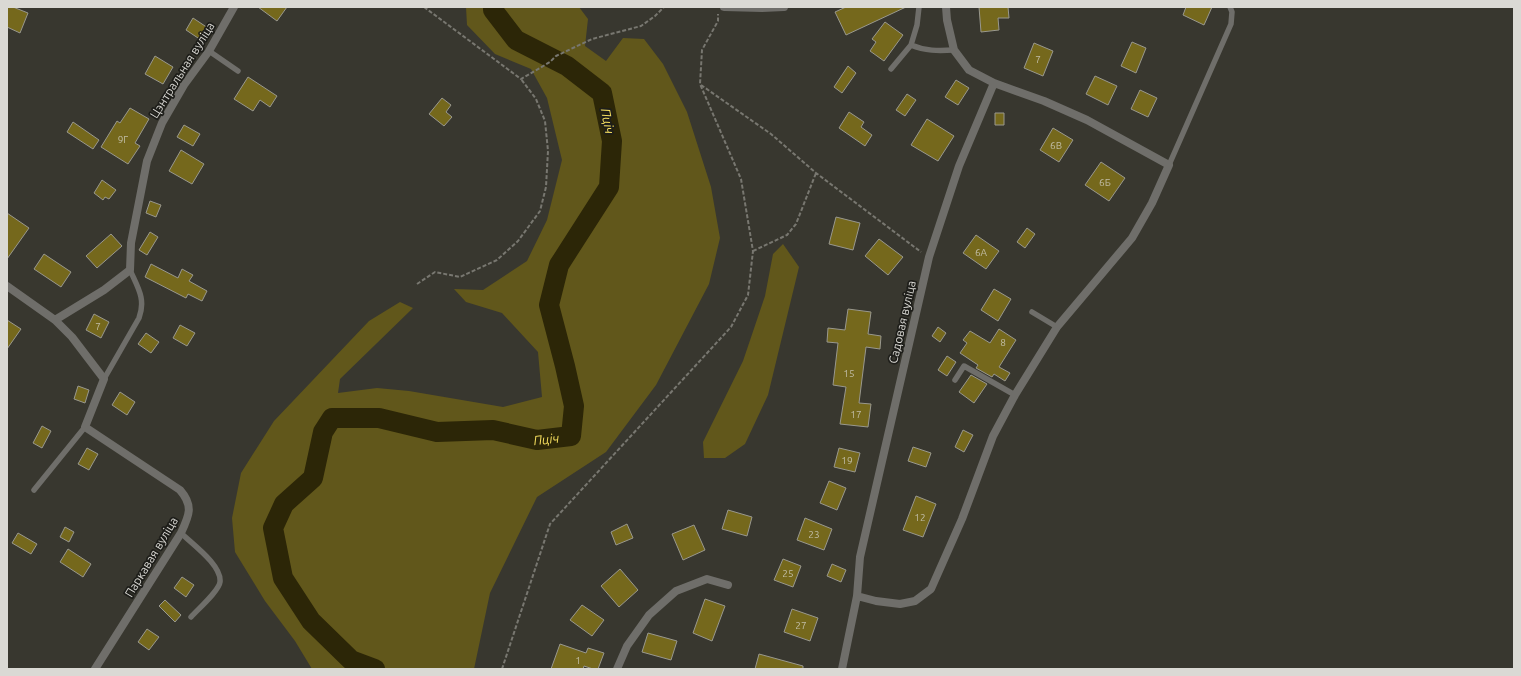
<svg xmlns="http://www.w3.org/2000/svg" width="1521" height="676" viewBox="0 0 1521 676" font-family="Ubuntu,sans-serif">
  <style>
    .green { fill: #61571b }
    .lines { fill: none; stroke-linecap: round; stroke-linejoin: round }
    .river { stroke: #2c2607; stroke-width: 20 }
    .building { fill: #75681c; stroke: #99988e }
    .path { stroke: #787770; stroke-width: 2; stroke-dasharray: 4 2; stroke-linecap: butt }
    .service { stroke: #6f6e6a; stroke-width: 5.5 }
    .minor { stroke: #6f6e6a; stroke-width: 8 }
    .labels { text-anchor: middle; dominant-baseline: central; stroke-width: 3.5; stroke-linejoin: round; paint-order: stroke }
    .number-label { font-size: 10px; fill: #c1bda6 }
    .street-label { font-size: 12px; fill: #dad9d4; stroke: #1e1e1a }
    .water-label { font-size: 13px; font-style: italic; fill: #f6df5f; stroke: #1e1e1a }
  </style>
  <rect width="100%" height="100%" fill="#38372f"/>
  <path class="green" d="M 466,7 L 579,7 L 588,19 L 585,46 L 606,61 L 623,38 L 644,39 L 663,64 L 687,112 L 711,187 L 720,238 L 709,284 L 656,385 L 606,452 L 537,497 L 490,593 L 474,669 L 312,669 L 295,641 L 265,601 L 235,552 L 232,518 L 241,473 L 274,421 L 369,321 L 400,302 L 413,308 L 340,379 L 338,393 L 377,388 L 409,391 L 503,407 L 542,397 L 538,352 L 502,313 L 466,302 L 454,289 L 483,290 L 527,261 L 547,220 L 562,160 L 547,98 L 531,69 L 495,54 L 467,25 Z
    M 783,244 L 799,267 L 768,395 L 745,444 L 725,458 L 704,458 L 703,442 L 743,361 L 765,296 L 773,254 Z"/>
  <g class="lines">
    <path class="river" id="s1" d="M 375,669 L 351,660 L 311,621 L 283,578 L 273,528 L 284,504 L 313,478 L 323,432 L 332,418 L 379,418 L 437,432 L 493,430 L 537,440 L 571,436 L 574,406 L 565,366 L 549,305 L 559,265 L 609,187 L 612,141 L 602,93 L 567,66 L 516,40 L 493,10 L 493,7"/>
  </g>
  <path class="building" d="M 7,7 L 13,7 L 28,13 L 20,33 L 7,27 Z
    M 258,7 L 287,7 L 277,21 Z
    M 846,7 L 906,7 L 846,35 L 835,12 Z
    M 979,7 L 1008,7 L 1009,18 L 998,18 L 999,30 L 981,32 Z
    M 1186,7 L 1212,7 L 1204,25 L 1183,15 Z
    M 193,18 L 208,28 L 201,40 L 186,30 Z
    M 885,22 L 903,35 L 884,61 L 870,51 L 876,42 L 872,39 Z
    M 1132,42 L 1146,48 L 1136,73 L 1121,66 Z
    M 1034,43 L 1053,51 L 1043,76 L 1024,68 Z
    M 155,56 L 173,67 L 163,84 L 145,74 Z
    M 848,66 L 856,73 L 842,93 L 834,87 Z
    M 1095,76 L 1117,86 L 1108,105 L 1086,94 Z
    M 248,77 L 277,96 L 270,107 L 260,100 L 253,111 L 234,99 Z
    M 956,80 L 969,88 L 958,105 L 945,97 Z
    M 1140,90 L 1157,98 L 1148,117 L 1131,109 Z
    M 907,94 L 916,100 L 905,116 L 896,110 Z
    M 442,98 L 451,105 L 446,112 L 452,117 L 444,126 L 429,114 Z
    M 130,108 L 149,119 L 135,143 L 140,146 L 128,164 L 101,147 L 117,121 L 120,123 Z
    M 849,112 L 864,122 L 861,127 L 872,135 L 865,146 L 839,128 Z
    M 995,113 L 1004,113 L 1004,125 L 995,125 Z
    M 927,119 L 954,136 L 938,161 L 911,145 Z
    M 73,122 L 99,140 L 93,149 L 67,132 Z
    M 184,125 L 200,134 L 193,146 L 177,137 Z
    M 1053,128 L 1073,140 L 1059,162 L 1040,150 Z
    M 181,150 L 204,164 L 192,184 L 169,171 Z
    M 1101,162 L 1125,178 L 1109,201 L 1085,185 Z
    M 102,180 L 116,190 L 109,199 L 105,197 L 103,200 L 94,193 Z
    M 150,201 L 161,205 L 156,217 L 146,213 Z
    M 7,213 L 29,228 L 7,259 Z
    M 836,217 L 860,223 L 853,250 L 829,244 Z
    M 1027,228 L 1035,234 L 1025,248 L 1017,242 Z
    M 150,232 L 158,237 L 147,255 L 139,250 Z
    M 111,234 L 122,246 L 97,268 L 86,256 Z
    M 976,235 L 999,251 L 986,269 L 963,253 Z
    M 879,239 L 903,257 L 888,275 L 865,256 Z
    M 44,254 L 71,272 L 61,287 L 34,269 Z
    M 151,264 L 178,278 L 182,269 L 193,275 L 189,281 L 207,291 L 202,301 L 188,294 L 186,298 L 145,277 Z
    M 994,289 L 1011,299 L 998,321 L 981,310 Z
    M 848,309 L 871,312 L 868,334 L 881,336 L 880,349 L 866,347 L 859,403 L 871,404 L 868,427 L 840,424 L 846,387 L 833,385 L 838,343 L 827,342 L 828,328 L 845,330 Z
    M 94,314 L 109,322 L 101,338 L 86,330 Z
    M 7,320 L 21,329 L 7,349 Z
    M 180,325 L 195,333 L 187,346 L 173,338 Z
    M 938,327 L 946,333 L 940,342 L 932,336 Z
    M 999,329 L 1016,340 L 999,367 L 1010,373 L 1005,381 L 994,374 L 992,377 L 976,368 L 978,365 L 960,353 L 967,343 L 963,340 L 970,331 L 990,343 Z
    M 146,333 L 159,342 L 151,353 L 138,344 Z
    M 947,356 L 956,362 L 947,376 L 938,370 Z
    M 971,375 L 987,384 L 974,403 L 959,392 Z
    M 78,386 L 89,390 L 85,403 L 74,399 Z
    M 120,392 L 135,402 L 127,415 L 112,405 Z
    M 42,426 L 51,431 L 42,448 L 33,443 Z
    M 963,430 L 973,435 L 964,452 L 955,447 Z
    M 913,447 L 931,453 L 926,467 L 908,461 Z
    M 87,448 L 98,454 L 89,470 L 78,464 Z
    M 839,448 L 860,453 L 855,472 L 834,467 Z
    M 829,481 L 846,488 L 837,510 L 820,503 Z
    M 916,496 L 936,504 L 923,537 L 903,530 Z
    M 728,510 L 752,517 L 747,536 L 722,529 Z
    M 805,518 L 832,529 L 824,550 L 797,540 Z
    M 627,524 L 633,538 L 616,545 L 611,532 Z
    M 694,525 L 705,550 L 683,560 L 672,534 Z
    M 65,527 L 74,532 L 69,542 L 60,537 Z
    M 18,533 L 37,544 L 31,554 L 12,543 Z
    M 68,549 L 91,564 L 83,577 L 60,562 Z
    M 783,559 L 801,566 L 793,587 L 774,580 Z
    M 832,564 L 846,570 L 841,582 L 827,576 Z
    M 620,569 L 638,590 L 619,607 L 601,586 Z
    M 182,577 L 194,585 L 186,597 L 174,588 Z
    M 705,599 L 725,606 L 712,641 L 693,633 Z
    M 165,600 L 181,615 L 175,622 L 159,606 Z
    M 582,605 L 604,620 L 592,636 L 570,620 Z
    M 792,609 L 818,618 L 810,641 L 784,632 Z
    M 147,629 L 159,637 L 149,650 L 138,642 Z
    M 648,633 L 677,641 L 671,660 L 642,652 Z
    M 560,644 L 586,653 L 588,648 L 604,653 L 598,669 L 593,669 L 584,666 L 583,669 L 551,669 Z
    M 759,654 L 803,666 L 803,669 L 755,669 Z"/>
  <g class="lines">
    <path class="path" d="M 424,7 L 521,79 L 550,62 L 556,56 L 592,39 L 641,26 L 655,16 L 664,7
      M 701,85 L 771,134 L 816,173 L 921,252
      M 753,251 L 787,235 L 796,224 L 816,173
      M 417,284 L 435,272 L 460,277 L 497,260 L 518,241 L 540,211 L 546,187 L 548,151 L 545,121 L 536,99 L 521,79
      M 502,669 L 550,524 L 731,327 L 748,295 L 753,251 L 741,179 L 700,84 L 702,50 L 718,21 L 718,14"/>
    <path class="service" d="M 911,45 C 925,51 938,51 954,50
      M 209,51 L 238,71
      M 891,69 L 911,45 L 917,25 L 919,7
      M 1169,165 L 1231,24 L 1232,12 L 1230,7
      M 1032,312 L 1057,327
      M 104,379 L 139,318 C 146,299 138,288 130,270
      M 955,380 L 964,366 L 1015,395
      M 34,490 L 85,427
      M 181,533 C 192,544 222,565 220,582 C 219,591 197,610 191,617"/>
    <path class="minor" d="M 724,7 L 762,8 L 784,7
      M 7,286 L 55,320 L 72,337 L 104,379 L 85,427 L 180,490 C 194,506 189,516 181,533 L 95,669
      M 55,320 L 104,290 L 130,270 L 131,243 L 147,161 L 162,123 L 184,85 L 209,51 L 234,7
      M 857,596 L 876,601 L 900,604 L 915,601 L 931,589 L 962,519 L 993,436 L 1015,395 L 1057,327 L 1132,238 L 1152,203 L 1169,165 L 1087,120 L 1044,101 L 994,83 L 969,70 L 954,50 L 947,20 L 946,7
      M 617,669 L 627,646 L 649,615 L 676,591 L 707,579 L 728,585
      M 842,669 L 857,596 L 860,557 L 929,257 L 959,166 L 994,83"/>
  </g>
  <g class="labels">
    <g class="number-label">
      <text x="1038" y="59">7</text>
      <text x="123" y="139">9Г</text>
      <text x="1056" y="145">6В</text>
      <text x="1105" y="182">6Б</text>
      <text x="981" y="252">6А</text>
      <text x="98" y="326">7</text>
      <text x="1003" y="342">8</text>
      <text x="849" y="373">15</text>
      <text x="856" y="414">17</text>
      <text x="847" y="460">19</text>
      <text x="920" y="517">12</text>
      <text x="814" y="534">23</text>
      <text x="788" y="573">25</text>
      <text x="801" y="625">27</text>
      <text x="578" y="660">1</text>
    </g>
    <g class="street-label">
      <text transform="translate(182 70) rotate(-58)">Цэнтральная вуліца</text>
      <text transform="translate(902 322) rotate(-77)">Садовая вуліца</text>
      <text transform="translate(151 557) rotate(-59)">Паркавая вуліца</text>
    </g>
    <g class="water-label">
      <text transform="translate(608 121) rotate(79)">Пціч</text>
      <text stroke="none"><textPath href="#s1" startOffset="530">Пціч</textPath></text>
    </g>
  </g>
  <rect width="1521" height="676" fill="none" stroke="#dad9d4" stroke-width="16"/>
</svg>
